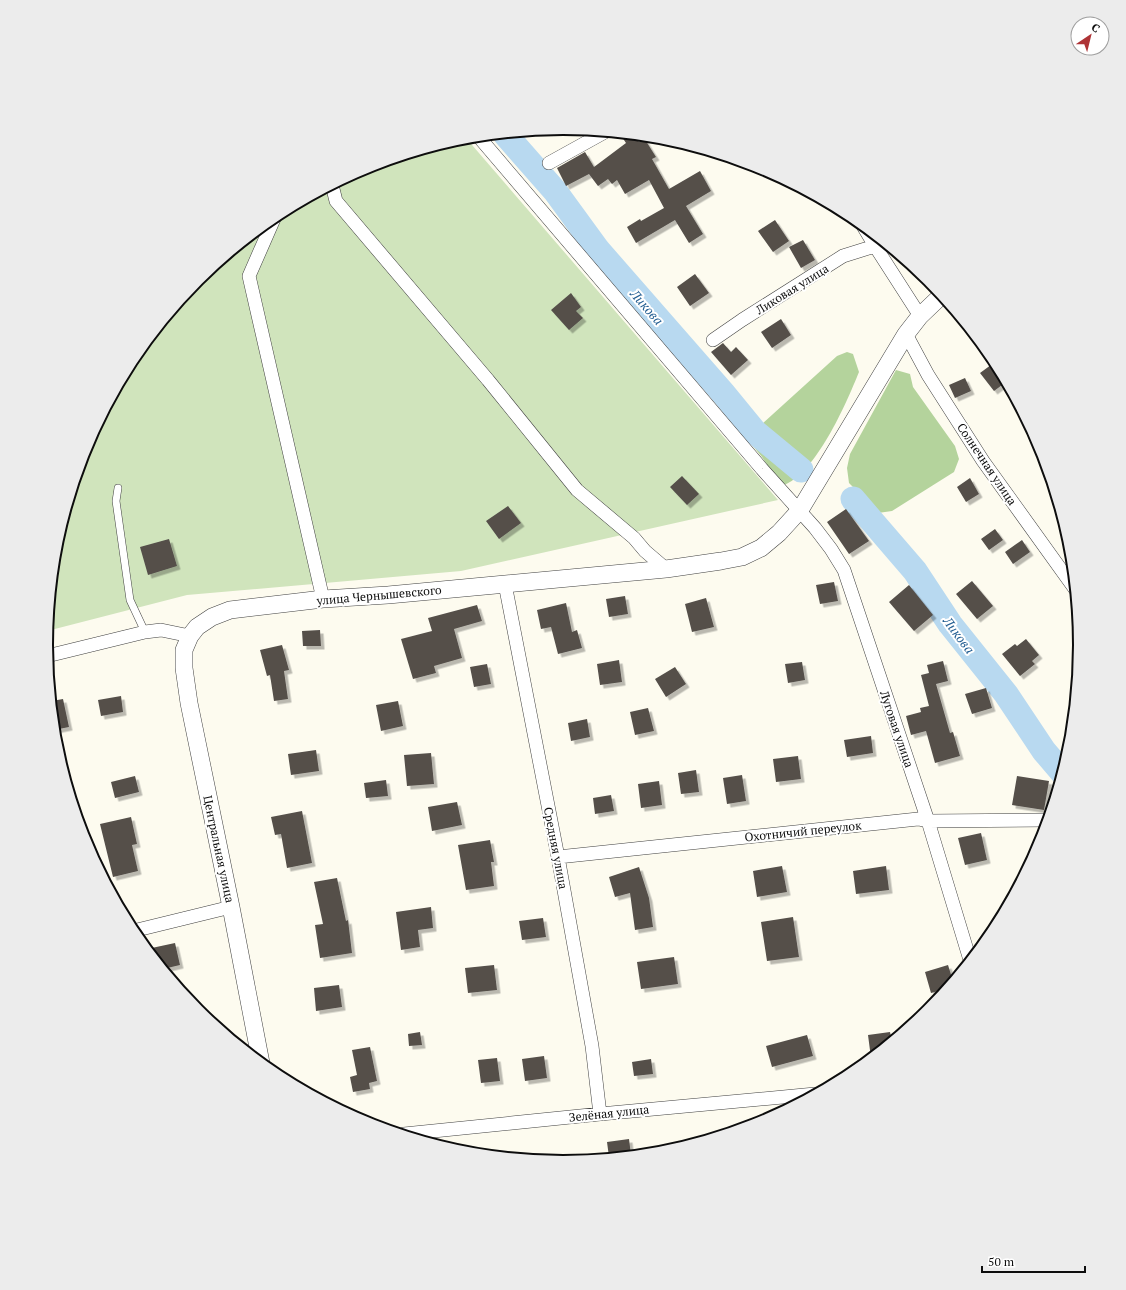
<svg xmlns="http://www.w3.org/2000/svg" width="1126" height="1290" viewBox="0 0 1126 1290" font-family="'PT Serif',serif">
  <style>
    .green { fill: #d0e4bc }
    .forest { fill: #b4d39c }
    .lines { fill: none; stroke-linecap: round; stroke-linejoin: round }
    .river { stroke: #b8d9f0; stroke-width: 25 }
    .building { fill: #544f4a; filter: url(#shadow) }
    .service-casing { stroke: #404040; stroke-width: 8 }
    .minor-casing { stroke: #404040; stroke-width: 14 }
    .tertiary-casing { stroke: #404040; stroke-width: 18 }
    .service { stroke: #fff; stroke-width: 7 }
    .minor { stroke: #fff; stroke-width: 13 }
    .tertiary { stroke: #fff; stroke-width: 17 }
    .labels { text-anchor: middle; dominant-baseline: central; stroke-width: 4; stroke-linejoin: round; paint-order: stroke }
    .street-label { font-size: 12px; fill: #0d0d0d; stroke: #fff }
    .water-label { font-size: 13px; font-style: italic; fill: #235e92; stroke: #fff }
    .rim { fill: none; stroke: #0d0d0d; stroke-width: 2 }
  </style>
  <defs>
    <filter id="shadow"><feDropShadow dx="3.5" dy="3.5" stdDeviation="0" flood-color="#0004"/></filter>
  </defs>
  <rect width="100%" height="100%" fill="#fdfbef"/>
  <path class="green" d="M 462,138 L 466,138 L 778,500 L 461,571 L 187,595 L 47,631 L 56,544 L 85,447 L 133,358 L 198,279 L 276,215 L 365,167 Z"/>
  <path class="forest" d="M 847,352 L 853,354 L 859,372 C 846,404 816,474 782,486 L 772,473 L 762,457 L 715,401 L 709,391 L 708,378 L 711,374 L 717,377 L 751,418 L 761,425 L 837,356 Z
    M 896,370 L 910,374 L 913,387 L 955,446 L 959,459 L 954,472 L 892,511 L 878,513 L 865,507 L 859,493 L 849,483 L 847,468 L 850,454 Z"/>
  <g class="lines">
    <path class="river" d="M 505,134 L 555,191 L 598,250 L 723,393 L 755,432 L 801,470
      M 853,499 L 915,571 L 950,624 L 1006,694 L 1044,751 L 1062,772"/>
  </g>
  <path class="building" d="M 620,134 L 635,135 L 639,142 L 644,138 L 656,157 L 652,159 L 669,189 L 700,171 L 711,191 L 686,206 L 703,234 L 689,243 L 675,220 L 636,243 L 627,227 L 640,219 L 641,221 L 664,208 L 649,180 L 625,194 L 617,180 L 612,184 L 608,179 L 598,186 L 589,174 L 566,186 L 557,168 L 585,152 L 594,167 L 626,143 Z
    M 775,220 L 789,241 L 773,252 L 758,231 Z
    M 803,240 L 815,260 L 801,268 L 789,247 Z
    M 695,274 L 709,293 L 690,306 L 677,287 Z
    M 571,293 L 581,307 L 576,311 L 583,318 L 569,330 L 551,310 Z
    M 781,319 L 791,335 L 772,348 L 761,332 Z
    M 723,343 L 731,352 L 736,347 L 748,360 L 731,375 L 711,352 Z
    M 995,362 L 1006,382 L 994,391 L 980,373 Z
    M 965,378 L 971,391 L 955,398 L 949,385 Z
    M 682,476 L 699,494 L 687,505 L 670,487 Z
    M 970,478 L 979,494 L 966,502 L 957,487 Z
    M 508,506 L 521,523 L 499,539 L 486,521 Z
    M 846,509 L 869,541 L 849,554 L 827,522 Z
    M 995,529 L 1003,540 L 989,550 L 981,539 Z
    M 169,539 L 177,566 L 148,575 L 140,547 Z
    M 1022,540 L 1030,552 L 1013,564 L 1005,552 Z
    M 972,581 L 993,606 L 977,619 L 956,594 Z
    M 834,582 L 838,601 L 820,604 L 816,585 Z
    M 909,585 L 933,615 L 914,631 L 889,602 Z
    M 625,596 L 628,614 L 609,617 L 606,599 Z
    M 706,598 L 714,627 L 692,632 L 685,604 Z
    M 566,603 L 572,632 L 577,630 L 582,648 L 558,654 L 551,627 L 541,629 L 537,610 Z
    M 477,605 L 482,621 L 454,629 L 462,658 L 434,666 L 436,673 L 413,679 L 401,639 L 432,631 L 428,618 Z
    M 320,630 L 321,646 L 303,646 L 302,631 Z
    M 1026,639 L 1039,655 L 1032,661 L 1035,664 L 1020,676 L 1002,654 L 1015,644 L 1017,646 Z
    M 282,645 L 289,670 L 284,671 L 288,699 L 274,701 L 270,675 L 267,676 L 260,650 Z
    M 619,660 L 622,682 L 600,685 L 597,664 Z
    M 943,661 L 948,681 L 936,684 L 950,733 L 953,732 L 960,756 L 935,763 L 926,731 L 911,735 L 906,716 L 921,712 L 920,708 L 929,706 L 921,675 L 929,673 L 927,665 Z
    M 802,662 L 805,680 L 788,683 L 785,664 Z
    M 487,664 L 491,684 L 474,687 L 470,667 Z
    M 675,667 L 686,684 L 666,697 L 655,679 Z
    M 986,688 L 992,708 L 972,714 L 965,694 Z
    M 121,696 L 123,712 L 101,716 L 98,700 Z
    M 63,699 L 69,727 L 54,730 L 52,701 Z
    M 398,701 L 403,726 L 381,731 L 376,705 Z
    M 648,708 L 654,731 L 635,735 L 630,712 Z
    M 587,719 L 590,737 L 571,741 L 568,723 Z
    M 871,736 L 873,753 L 847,757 L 844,740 Z
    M 316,750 L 319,771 L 291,775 L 288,754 Z
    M 431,753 L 434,784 L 407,786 L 404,755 Z
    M 798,756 L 801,779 L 776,782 L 773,759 Z
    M 696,770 L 699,792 L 681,794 L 678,773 Z
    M 742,775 L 746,801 L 727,804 L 723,778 Z
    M 135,776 L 139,792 L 115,798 L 111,782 Z
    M 1017,776 L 1049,781 L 1044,810 L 1012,805 Z
    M 386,780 L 388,796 L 366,798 L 364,783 Z
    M 659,781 L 662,805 L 641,808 L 638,784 Z
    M 611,795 L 614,811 L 595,814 L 593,798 Z
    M 457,802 L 462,825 L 432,831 L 428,807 Z
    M 302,811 L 312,863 L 287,868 L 281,834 L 275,835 L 271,817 Z
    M 131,817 L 137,844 L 132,845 L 138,871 L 113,877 L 100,824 Z
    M 981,833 L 987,860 L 965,865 L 958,838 Z
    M 490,840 L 494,862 L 491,862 L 494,886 L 466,890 L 458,845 Z
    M 782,866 L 787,892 L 757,897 L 753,871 Z
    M 886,866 L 889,890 L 856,894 L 853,871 Z
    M 639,867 L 649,898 L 653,927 L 635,930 L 630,893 L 615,897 L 609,877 Z
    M 337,878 L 346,921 L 348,920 L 352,953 L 320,958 L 315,925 L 323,924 L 314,882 Z
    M 431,907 L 433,928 L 418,930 L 420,947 L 401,950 L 396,912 Z
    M 793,917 L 799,957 L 767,961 L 761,922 Z
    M 543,918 L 546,937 L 522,940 L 519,921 Z
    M 175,943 L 180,965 L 163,969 L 147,949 Z
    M 674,957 L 678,984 L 641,989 L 637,962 Z
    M 494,965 L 497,990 L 468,993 L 465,968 Z
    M 948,965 L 953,981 L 946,989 L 931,993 L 925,972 Z
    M 339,985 L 342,1007 L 316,1011 L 314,988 Z
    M 420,1032 L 422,1045 L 409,1046 L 408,1034 Z
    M 890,1032 L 892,1041 L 871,1058 L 868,1035 Z
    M 807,1035 L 813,1056 L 772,1067 L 766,1046 Z
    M 370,1047 L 377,1081 L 369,1083 L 370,1089 L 353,1092 L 350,1077 L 357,1075 L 352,1050 Z
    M 544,1056 L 547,1078 L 525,1081 L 522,1059 Z
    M 497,1058 L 500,1081 L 481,1083 L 478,1060 Z
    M 651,1059 L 653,1074 L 634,1076 L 632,1062 Z
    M 629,1139 L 631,1155 L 609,1157 L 607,1142 Z"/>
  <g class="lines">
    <g class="service-casing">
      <path id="service" d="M 118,488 L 116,501 L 130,600 L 145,632"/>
    </g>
    <g class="minor-casing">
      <path id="minor" d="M 478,136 L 762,469 L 815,528 L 831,549 L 844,570 L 928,821 L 970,960
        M 549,163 L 605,132
        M 332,185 L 336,201 L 488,380 L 577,490 L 634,538 L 645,551 L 666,569
        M 274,217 L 274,219 L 249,276 L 323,599
        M 863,226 L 875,246 L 920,316
        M 906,334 L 928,375 L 983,461 L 1075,589
        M 713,340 L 742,320 L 843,256 L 875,246
        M 505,584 L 558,857 L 592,1046 L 600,1114
        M 47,656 L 145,632 L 161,630 L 190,636
        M 558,857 L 918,819 L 928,821 L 1048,820
        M 133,931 L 231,907
        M 404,1134 L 600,1114 L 815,1094"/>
    </g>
    <g class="tertiary-casing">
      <path id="tertiary" d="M 261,1063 L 231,907 L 189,703 L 184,668 L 184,650 L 190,636 L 197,627 L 212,617 L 230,610 L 323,599 L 388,595 L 666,569 L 721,561 L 742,557 L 761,548 L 779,533 L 800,510 L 906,334 L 920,316 L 942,295"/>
    </g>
    <use href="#service" class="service"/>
    <use href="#minor" class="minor"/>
    <use href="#tertiary" class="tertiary"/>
  </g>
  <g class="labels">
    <g class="street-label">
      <text transform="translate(792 289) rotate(-32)">Ликовая улица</text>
      <text transform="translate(987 464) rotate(56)">Солнечная улица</text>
      <text transform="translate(379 595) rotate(-5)">улица Чернышевского</text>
      <text transform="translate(897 729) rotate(71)">Луговая улица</text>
      <text transform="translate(803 831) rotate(-6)">Охотничий переулок</text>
      <text transform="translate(556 848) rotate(79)">Средняя улица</text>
      <text transform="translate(219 849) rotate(78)">Центральная улица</text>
      <text transform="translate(609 1113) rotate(-6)">Зелёная улица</text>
    </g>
    <g class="water-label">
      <text transform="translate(647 307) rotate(49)">Ликова</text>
      <text transform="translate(959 635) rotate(53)">Ликова</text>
    </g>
  </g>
  <path d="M0 0H1126V1290H0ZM53 645a510 510 0 1 1 1020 0a510 510 0 1 1-1020 0Z" fill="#ececec" fill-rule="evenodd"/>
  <path class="rim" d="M53 645a510 510 0 1 1 1020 0a510 510 0 1 1-1020 0Z"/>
  <g transform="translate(1090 36) rotate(35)"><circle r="19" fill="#ffffff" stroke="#9e9e9e"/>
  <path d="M0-3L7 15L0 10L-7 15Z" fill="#ae3336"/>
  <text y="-6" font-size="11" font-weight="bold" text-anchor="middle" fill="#0d0d0d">С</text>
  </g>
  <path d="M982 1266v6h103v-6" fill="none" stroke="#0d0d0d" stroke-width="2"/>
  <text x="988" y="1266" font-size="12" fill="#0d0d0d" stroke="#ffffff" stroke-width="3" paint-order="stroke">50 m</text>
</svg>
